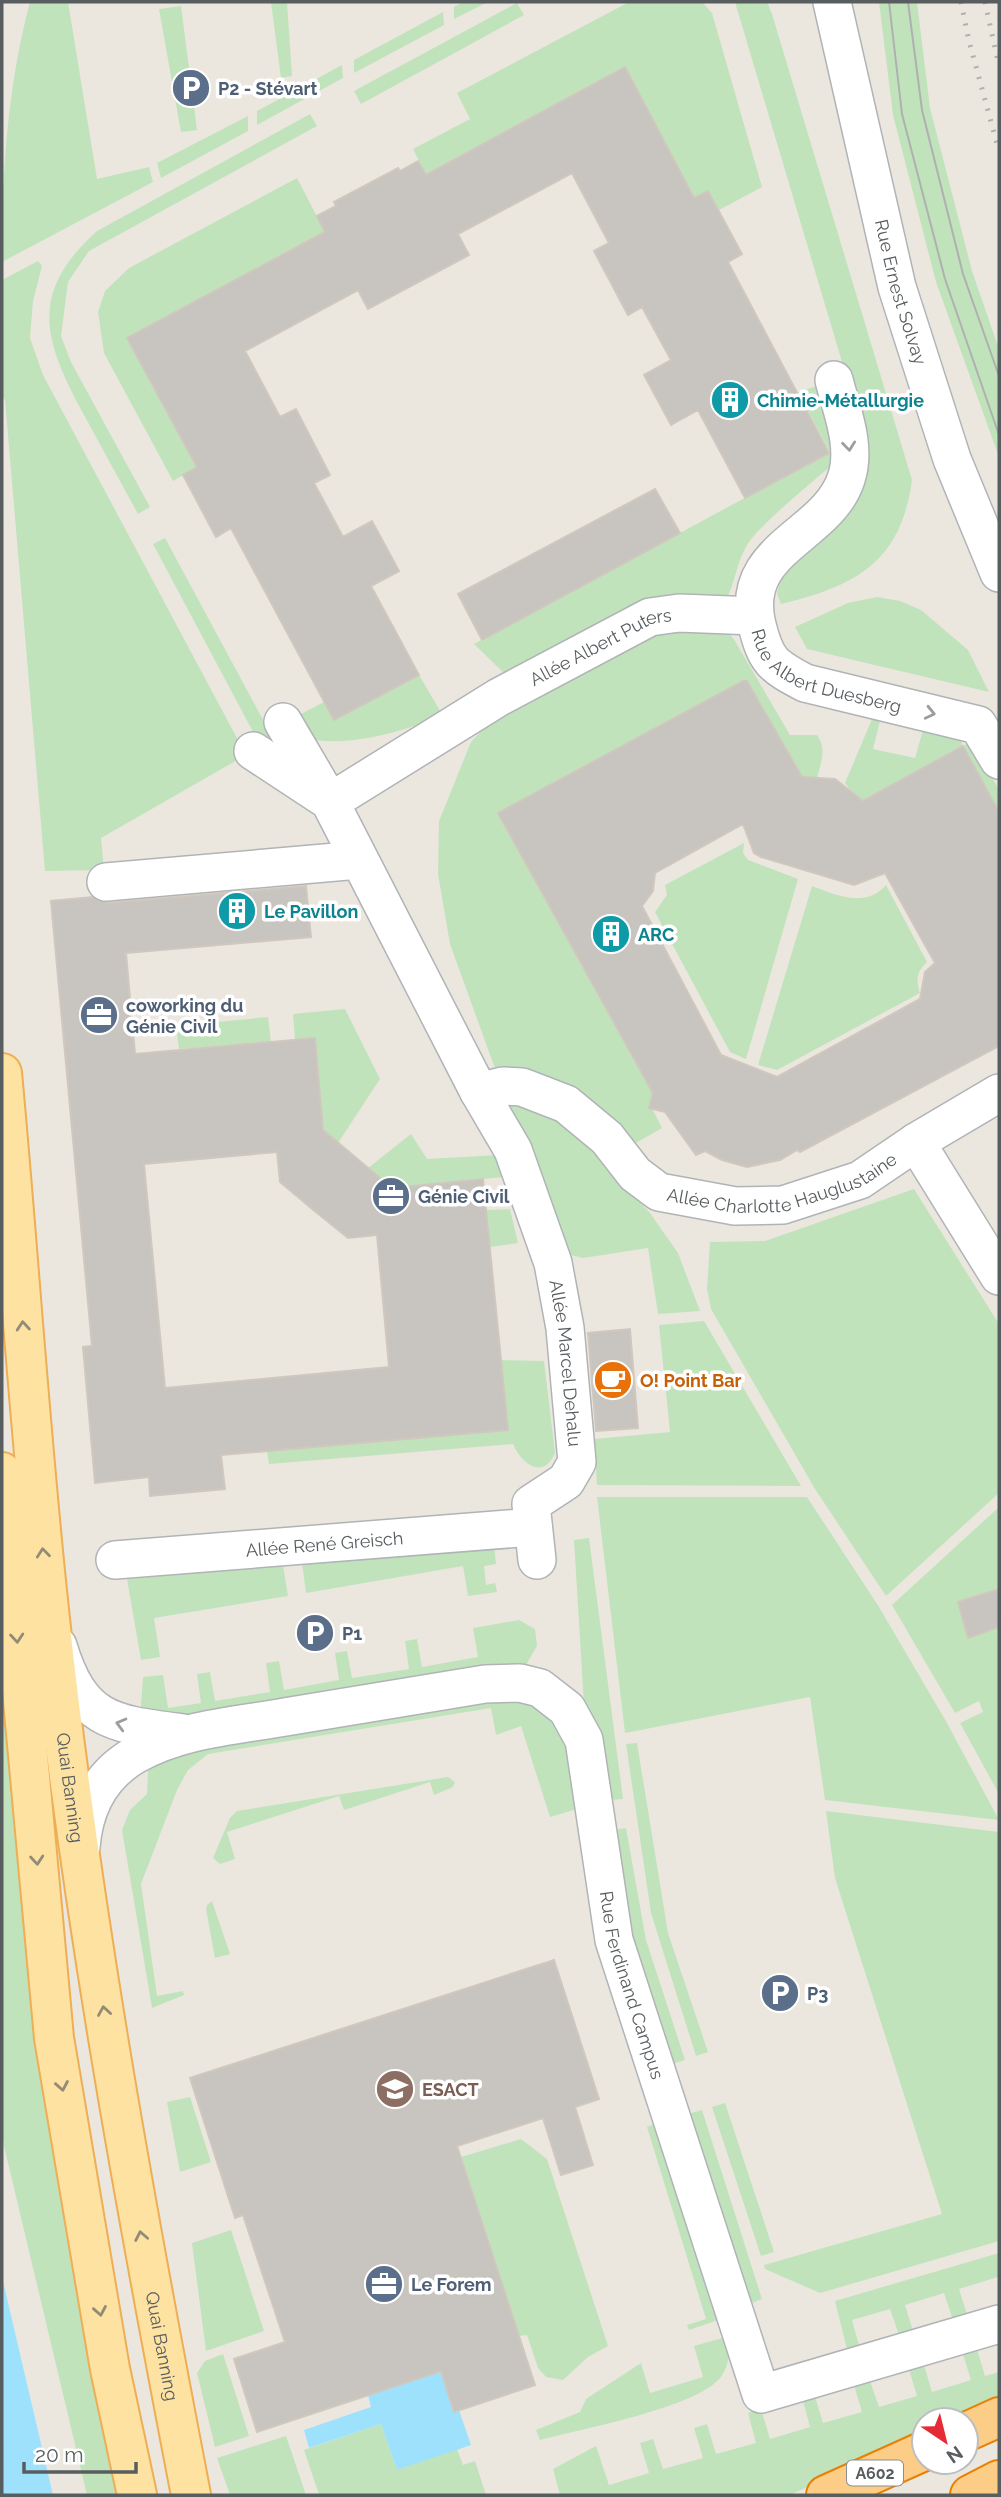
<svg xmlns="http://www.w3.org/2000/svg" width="1001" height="2497" viewBox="0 0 1001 2497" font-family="Raleway,sans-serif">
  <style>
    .green { fill: #c1e3bb }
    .water { fill: #9de1fd }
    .building { fill: #c8c4bf; stroke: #d0c8be; stroke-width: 2; fill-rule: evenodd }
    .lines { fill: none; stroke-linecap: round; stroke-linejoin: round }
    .minor-casing { stroke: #b0b4b7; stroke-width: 40 }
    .major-casing { stroke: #eeae55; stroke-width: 42 }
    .highway-casing { stroke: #e78004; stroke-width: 42 }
    .minor { stroke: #fff; stroke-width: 37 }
    .major { stroke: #fde2a2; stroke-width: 38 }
    .highway { stroke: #fbcd87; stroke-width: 38 }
    .tram { stroke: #afb0b0; stroke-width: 2 }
    .rail { stroke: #afb0b0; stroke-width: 5; stroke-dasharray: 2 9; stroke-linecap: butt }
    .oneway { stroke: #9b9ea0 }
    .oneway2 { stroke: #928c77 }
    .labels { text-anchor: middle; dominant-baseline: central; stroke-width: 7; stroke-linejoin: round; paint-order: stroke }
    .shield { fill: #fff; stroke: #8a8e90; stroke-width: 2 }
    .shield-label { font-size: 16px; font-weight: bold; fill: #585d60 }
    .service-label { font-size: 18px; font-weight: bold; fill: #4e5e75; stroke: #fff; text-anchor: start }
    .street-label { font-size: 18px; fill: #585d60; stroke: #fff }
    .culture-label { font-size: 18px; font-weight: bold; fill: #0d838f; stroke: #fff; text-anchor: start }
    .food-label { font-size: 18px; font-weight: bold; fill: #c56008; stroke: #fff; text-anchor: start }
    .education-label { font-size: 18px; font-weight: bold; fill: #785e54; stroke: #fff; text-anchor: start }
  </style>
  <rect width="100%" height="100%" fill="#ebe7df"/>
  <path class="green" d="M 30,2 L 68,2 L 97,179 L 149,167 L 153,182 L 2,262 C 2,173 7,88 30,2 Z
    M 271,2 L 287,2 L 292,76 L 281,78 Z
    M 463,2 L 488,2 L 454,19 L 454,7 Z
    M 629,2 L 702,2 L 712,13 L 762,187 L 719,210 L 708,191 L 694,198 L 624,68 L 426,175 L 413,149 L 470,119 L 457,93 Z
    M 735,2 L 767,2 L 772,14 L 912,480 C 901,562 856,586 781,604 L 777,593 C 788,547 843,532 862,489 C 867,477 866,459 867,446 Z
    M 879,2 L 917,2 L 930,108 L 972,271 L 999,349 L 999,457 L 936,282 L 893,115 Z
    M 517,3 L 524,15 L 361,104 L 354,91 Z
    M 181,6 L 197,130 L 181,132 L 159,9 Z
    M 443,12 L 444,25 L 354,73 L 354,60 Z
    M 342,65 L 343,78 L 257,125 L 257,111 Z
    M 310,114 L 317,126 L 89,251 L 68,282 L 61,336 L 71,362 L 150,507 L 138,514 C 120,481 102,448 84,415 C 44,341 27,294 97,231 Z
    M 248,116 L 248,131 L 161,178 L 157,163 Z
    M 297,178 L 325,232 L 127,338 L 197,467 L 173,481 L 104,353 L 98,312 L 105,291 L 129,268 Z
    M 38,261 L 42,266 L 33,301 L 30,338 L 43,375 L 246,755 L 101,838 L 104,870 L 45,871 L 5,400 L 2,396 L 2,280 Z
    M 820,385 L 839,446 L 835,462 C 812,483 766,519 749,542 C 735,563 736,585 724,603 L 510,679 L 474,644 L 830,452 L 798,392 Z
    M 165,538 L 274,740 L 261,747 L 153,544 Z
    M 877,597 L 900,601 L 921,610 L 968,650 L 989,692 L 807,649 L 795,627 L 848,603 Z
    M 650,629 L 726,629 L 735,641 L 790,735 L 817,735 C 827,748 821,763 817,778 L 806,785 L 748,682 L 742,681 L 501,813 L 502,820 L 655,1097 L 650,1104 L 662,1128 L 629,1147 L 497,1074 L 450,944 L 438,874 L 439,821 L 471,742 L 504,707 Z
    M 419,675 L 442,714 C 411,731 350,746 315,740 L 299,715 L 324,702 L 334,720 Z
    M 872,719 L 880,721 L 873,749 L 915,758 L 923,730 L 960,739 L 963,746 L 972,741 L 999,790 L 999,813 L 963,746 L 859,803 L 845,783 Z
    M 744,843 L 743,853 L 748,860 L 798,879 L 746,1059 L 730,1052 L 655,912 L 667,895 L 665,885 Z
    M 886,885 L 927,962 C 916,973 916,979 920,993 L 777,1070 L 758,1065 L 812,886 C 838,896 866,908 886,885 Z
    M 345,1009 L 380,1079 L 338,1143 L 323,1130 L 314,1038 L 295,1040 L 293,1014 Z
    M 268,1017 L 271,1042 L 179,1049 L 176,1026 Z
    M 508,1099 L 557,1115 L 598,1149 L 624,1186 L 650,1213 L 678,1253 L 700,1311 L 658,1314 L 648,1248 L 583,1258 L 571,1255 Z
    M 411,1134 L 427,1159 L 498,1155 L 503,1177 L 392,1188 L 368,1168 Z
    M 914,1189 L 999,1324 L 999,1493 L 886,1596 L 815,1489 L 711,1309 L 707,1289 L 710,1242 L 765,1241 Z
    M 510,1209 L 518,1243 L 490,1247 L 487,1210 Z
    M 704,1321 L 801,1486 L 597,1485 L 594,1439 L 670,1432 L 659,1325 Z
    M 501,1360 L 544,1361 L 555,1453 C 543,1481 521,1463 513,1444 L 269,1464 L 267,1451 L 507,1430 Z
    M 597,1497 L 807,1497 L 879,1607 L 947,1723 L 999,1820 L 825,1800 L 810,1697 L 625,1733 Z
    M 999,1507 L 999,1589 L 958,1602 L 968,1637 L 999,1627 L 999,1794 L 960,1723 L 983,1712 L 979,1701 L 955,1713 L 892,1605 Z
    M 589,1538 L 623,1799 L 609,1800 C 605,1770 605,1728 584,1705 L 574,1540 Z
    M 494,1545 L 496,1564 L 484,1566 L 486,1585 L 495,1583 L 497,1592 L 468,1596 L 463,1566 L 306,1593 L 302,1563 Z
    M 283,1565 L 288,1596 L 154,1618 L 160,1657 L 141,1660 L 127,1579 Z
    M 519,1620 L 535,1629 L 537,1646 L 526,1665 L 482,1668 L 177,1720 L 140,1718 L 143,1677 L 163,1675 L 168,1708 L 201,1703 L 197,1674 L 210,1672 L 215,1701 L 270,1692 L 266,1663 L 279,1661 L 284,1690 L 339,1680 L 335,1653 L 347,1651 L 352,1678 L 409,1669 L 405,1641 L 417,1639 L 422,1667 L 478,1657 L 473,1628 Z
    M 2,1665 L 20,1876 L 47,2096 L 121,2495 L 87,2495 L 4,2146 L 2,2127 Z
    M 515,1698 L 548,1713 L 564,1731 L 577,1809 L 550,1817 L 521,1726 L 496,1735 L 491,1708 L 208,1754 L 188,1770 L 177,1790 L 141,1884 L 157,1996 L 183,1991 L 184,1995 L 152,2008 L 122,1830 L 130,1810 L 147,1794 L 148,1771 L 156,1758 L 488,1700 Z
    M 637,1743 L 668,1933 L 708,2052 L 696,2056 L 651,1913 L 626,1744 Z
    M 448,1777 L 455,1782 L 453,1787 L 434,1795 L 430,1782 L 344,1810 L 339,1796 L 227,1832 L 235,1859 L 220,1864 L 213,1858 L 230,1818 L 237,1811 Z
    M 826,1811 L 999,1832 L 999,2241 L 820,2293 L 765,2269 L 764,2265 L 942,2214 L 835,1878 Z
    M 626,1828 L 646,1940 L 685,2060 L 672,2064 L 632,1944 L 614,1830 Z
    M 212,1901 L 230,1954 L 215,1958 L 206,1909 L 207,1905 Z
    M 190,2097 L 211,2162 L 180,2172 L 167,2102 Z
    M 725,2103 L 774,2252 L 761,2256 L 712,2107 Z
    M 702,2110 L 762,2299 L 749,2304 L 688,2114 Z
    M 657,2123 L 721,2319 L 689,2330 L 687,2325 L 706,2319 L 647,2127 Z
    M 521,2139 L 547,2159 L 608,2346 L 588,2357 L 563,2380 L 546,2377 L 538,2368 L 527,2335 L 519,2336 L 461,2157 Z
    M 231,2230 L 264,2331 L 206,2351 L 192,2243 Z
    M 999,2253 L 999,2281 L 998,2277 L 959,2289 L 968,2318 L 954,2323 L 944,2293 L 905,2305 L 914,2334 L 900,2338 L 890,2309 L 852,2320 L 860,2349 L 848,2353 L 835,2301 Z
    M 726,2337 C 730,2352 730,2365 720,2378 C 695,2408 581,2429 540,2440 L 536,2430 L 580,2412 L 586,2399 L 641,2363 L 650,2393 L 703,2377 L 694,2346 Z
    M 976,2346 L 985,2376 L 999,2372 L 999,2401 L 956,2420 L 924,2420 L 924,2435 L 790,2495 L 560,2495 L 553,2469 L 596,2446 L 609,2485 L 649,2473 L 640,2443 L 653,2439 L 663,2469 L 703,2458 L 694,2428 L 707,2424 L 716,2454 L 756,2443 L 748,2413 L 761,2409 L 770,2439 L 810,2427 L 802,2397 L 814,2393 L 823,2423 L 862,2412 L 853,2382 L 869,2378 L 879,2407 L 917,2396 L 908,2366 L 923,2362 L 932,2392 L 971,2380 L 962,2351 Z
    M 223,2354 L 249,2436 L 215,2447 L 197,2373 L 205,2361 Z
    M 381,2424 L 397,2470 L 457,2449 L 463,2465 L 475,2461 L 486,2495 L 319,2495 L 304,2450 Z
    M 286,2436 L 306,2495 L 230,2495 L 217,2458 Z"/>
  <path class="water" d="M 2,2277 L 53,2495 L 2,2495 Z
    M 441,2371 L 454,2411 L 459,2410 L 471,2445 L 397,2470 L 381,2424 L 309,2448 L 304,2430 L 371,2407 L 368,2395 Z"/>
  <path class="building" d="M 625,67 L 694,198 L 708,191 L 742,254 L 728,262 L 829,453 L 745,498 L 698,410 L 671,425 L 644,375 L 671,360 L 642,307 L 628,315 L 594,251 L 609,243 L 572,173 L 458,234 L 469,255 L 368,309 L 358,290 L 245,351 L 280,417 L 296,409 L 330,475 L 314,483 L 343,537 L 372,521 L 399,571 L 371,586 L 419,675 L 334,720 L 231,528 L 216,537 L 183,475 L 197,467 L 127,338 L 325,232 L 317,216 L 336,206 L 334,202 L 398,168 L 400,171 L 418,161 L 426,175 Z
    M 655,489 L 680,533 L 482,640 L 458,594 Z
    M 743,681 L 747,681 L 802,777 L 835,779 L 863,801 L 963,746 L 999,812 L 999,1046 L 800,1152 L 797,1150 L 780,1160 L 747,1167 L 722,1160 L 705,1151 L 696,1155 L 665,1112 L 649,1108 L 653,1093 L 498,813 ZM 743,824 L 754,853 L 761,857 L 854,885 L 885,873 L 935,963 L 925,972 L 920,999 L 777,1077 L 721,1055 L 642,906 L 653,891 L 655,873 Z
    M 306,886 L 311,937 L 126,953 L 135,1054 L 315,1038 L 323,1130 L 392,1188 L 483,1179 L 508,1430 L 221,1455 L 225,1489 L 150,1496 L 149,1477 L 95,1483 L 83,1347 L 92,1346 L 51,901 L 93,897 L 108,903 ZM 277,1152 L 280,1182 L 311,1208 L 348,1238 L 377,1235 L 389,1367 L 165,1388 L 144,1164 Z
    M 630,1329 L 638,1428 L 596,1431 L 588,1333 Z
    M 999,1589 L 999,1627 L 968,1638 L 958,1602 Z
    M 554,1960 L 599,2099 L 575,2107 L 593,2165 L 561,2175 L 543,2118 L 457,2146 L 535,2385 L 454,2412 L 441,2371 L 257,2432 L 234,2359 L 285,2342 L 243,2215 L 235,2218 L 190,2078 Z"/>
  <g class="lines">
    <g class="minor-casing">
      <g id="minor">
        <path id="s1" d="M 832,2 L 897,287 L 952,459 L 999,573"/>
        <path id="s2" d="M 834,380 C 842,412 857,447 846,479 C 827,537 738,548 757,625 C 766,662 773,666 805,683 L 978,725 L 999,760"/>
        <path id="s3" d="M 283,722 L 330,802 L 479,1092 L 513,1150 L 553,1263 L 565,1328 L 577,1462 L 566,1481 L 531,1504 L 537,1560"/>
        <path d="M 253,751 L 323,797"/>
        <path id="s4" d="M 330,802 L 499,697 L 650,617 L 679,613 L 755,616"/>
        <path d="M 106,882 L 359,860"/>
        <path id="s5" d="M 479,1092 L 503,1086 L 522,1087 L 566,1104 L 607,1138 L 635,1174 L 659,1192 L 735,1206 L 783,1205 L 860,1180 L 916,1142 L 999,1093"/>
        <path d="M 916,1142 L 999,1276"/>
        <path id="s6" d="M 115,1560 L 533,1527"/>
        <path d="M 58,1646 C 81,1722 112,1724 184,1733"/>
        <path id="s7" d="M 81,1847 C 84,1808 100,1775 135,1755 C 180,1729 235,1726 285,1717 C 351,1706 418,1695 485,1684 L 520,1683 L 540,1688 L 567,1709 L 584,1740 L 614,1940 L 761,2394 L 999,2324"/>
      </g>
    </g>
    <g class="major-casing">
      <g id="major">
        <path id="s8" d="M 2,1073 C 19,1255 30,1438 50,1619 C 82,1914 135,2205 191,2495"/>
        <path d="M 2,1472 L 54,2038 L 110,2369 L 137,2495"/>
      </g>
    </g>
    <g class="highway-casing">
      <path id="highway" d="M 966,2432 L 999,2417
        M 826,2495 L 924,2451
        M 970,2495 L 999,2480"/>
    </g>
    <use href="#minor" class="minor"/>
    <use href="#major" class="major"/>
    <use href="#highway" class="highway"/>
    <path class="tram" d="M 889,2 L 902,114 L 945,279 L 999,435
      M 908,2 L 922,110 L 963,274 L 999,376"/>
    <path class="rail" d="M 961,2 L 969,41 L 999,151
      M 985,2 L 999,66"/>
  </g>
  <defs><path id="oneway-chevron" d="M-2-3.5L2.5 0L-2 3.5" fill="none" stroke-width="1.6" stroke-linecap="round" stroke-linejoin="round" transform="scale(1.75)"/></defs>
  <g class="oneway">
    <use href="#oneway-chevron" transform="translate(849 446) rotate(84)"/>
    <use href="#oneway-chevron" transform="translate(930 713) rotate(13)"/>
    <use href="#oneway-chevron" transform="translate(121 1724) rotate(-165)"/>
  </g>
  <g class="oneway2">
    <use href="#oneway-chevron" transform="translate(23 1326) rotate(-95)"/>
    <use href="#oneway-chevron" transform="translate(43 1553) rotate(-96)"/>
    <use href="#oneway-chevron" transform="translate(17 1638) rotate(85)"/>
    <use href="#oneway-chevron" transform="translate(37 1860) rotate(85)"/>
    <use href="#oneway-chevron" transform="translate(104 2011) rotate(-99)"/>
    <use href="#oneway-chevron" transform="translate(62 2086) rotate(80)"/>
    <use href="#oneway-chevron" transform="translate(141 2236) rotate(-101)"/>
    <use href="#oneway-chevron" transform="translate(100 2311) rotate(80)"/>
  </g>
  <defs>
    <g id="parking-disc" transform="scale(2.0125)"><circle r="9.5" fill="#5c6f8a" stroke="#fff"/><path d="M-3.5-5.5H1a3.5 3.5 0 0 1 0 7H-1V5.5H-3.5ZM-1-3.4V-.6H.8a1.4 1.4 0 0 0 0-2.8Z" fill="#fff"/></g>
    <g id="building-disc" transform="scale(2.0125)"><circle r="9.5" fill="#0f9aa8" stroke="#fff"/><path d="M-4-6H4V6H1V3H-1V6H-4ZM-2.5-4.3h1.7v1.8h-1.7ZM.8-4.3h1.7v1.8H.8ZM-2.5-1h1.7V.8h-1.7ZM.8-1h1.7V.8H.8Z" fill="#fff"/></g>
    <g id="office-disc" transform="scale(2.0125)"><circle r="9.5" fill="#5c6f8a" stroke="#fff"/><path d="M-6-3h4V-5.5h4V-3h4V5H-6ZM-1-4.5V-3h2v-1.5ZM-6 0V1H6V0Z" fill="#fff"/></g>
    <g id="cafe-disc" transform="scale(2.0125)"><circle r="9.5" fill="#e8710a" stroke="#fff"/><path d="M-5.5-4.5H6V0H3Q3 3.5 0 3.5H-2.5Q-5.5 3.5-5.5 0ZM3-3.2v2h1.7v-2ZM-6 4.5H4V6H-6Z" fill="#fff"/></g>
    <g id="university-disc" transform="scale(2.0125)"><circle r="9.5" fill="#8d6e63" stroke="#fff"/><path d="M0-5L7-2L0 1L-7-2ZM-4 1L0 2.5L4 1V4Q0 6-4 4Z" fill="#fff"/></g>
  </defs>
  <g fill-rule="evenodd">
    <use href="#parking-disc" x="191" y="88"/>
    <use href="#building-disc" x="730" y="400"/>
    <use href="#building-disc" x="237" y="911"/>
    <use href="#building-disc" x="611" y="934"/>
    <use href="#office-disc" x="99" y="1015"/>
    <use href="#office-disc" x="391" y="1196"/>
    <use href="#cafe-disc" x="613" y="1380"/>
    <use href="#parking-disc" x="315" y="1633"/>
    <use href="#parking-disc" x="780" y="1993"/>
    <use href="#university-disc" x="395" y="2089"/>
    <use href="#office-disc" x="384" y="2284"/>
  </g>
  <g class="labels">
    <rect class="shield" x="847" y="2460.5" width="56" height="25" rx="5"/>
    <g class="shield-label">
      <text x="875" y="2473">A602</text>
    </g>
    <g class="service-label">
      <text x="218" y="88">P2 - Stévart</text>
      <text x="126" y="1005">coworking du<tspan x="126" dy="21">Génie Civil</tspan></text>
      <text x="418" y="1196">Génie Civil</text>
      <text x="342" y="1633">P1</text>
      <text x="807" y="1993">P3</text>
      <text x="411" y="2284">Le Forem</text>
    </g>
    <g class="street-label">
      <text stroke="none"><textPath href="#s1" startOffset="298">Rue Ernest Solvay</textPath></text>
      <text stroke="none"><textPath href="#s4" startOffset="313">Allée Albert Puters</textPath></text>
      <text stroke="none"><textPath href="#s2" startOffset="373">Rue Albert Duesberg</textPath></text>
      <text stroke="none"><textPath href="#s5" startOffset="348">Allée Charlotte Hauglustaine</textPath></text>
      <text stroke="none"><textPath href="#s3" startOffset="707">Allée Marcel Dehalu</textPath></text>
      <text stroke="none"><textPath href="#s6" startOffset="210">Allée René Greisch</textPath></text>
      <text stroke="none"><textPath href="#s8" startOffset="718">Quai Banning</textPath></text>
      <text stroke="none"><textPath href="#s7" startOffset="845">Rue Ferdinand Campus</textPath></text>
      <text stroke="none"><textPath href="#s8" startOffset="1284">Quai Banning</textPath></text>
    </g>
    <g class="culture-label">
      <text x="757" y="400">Chimie-Métallurgie</text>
      <text x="264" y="911">Le Pavillon</text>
      <text x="638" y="934">ARC</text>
    </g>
    <g class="food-label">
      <text x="640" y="1380">O! Point Bar</text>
    </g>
    <g class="education-label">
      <text x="422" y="2089">ESACT</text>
    </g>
  </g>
  <rect width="1001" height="2497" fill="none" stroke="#585d60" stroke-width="7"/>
  <g transform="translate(945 2441) rotate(145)"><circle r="33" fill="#ffffff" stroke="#bcbebf" stroke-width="2"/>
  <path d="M0-5L12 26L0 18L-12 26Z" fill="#e52b36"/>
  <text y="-10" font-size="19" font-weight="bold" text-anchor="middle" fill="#585d60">N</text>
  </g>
  <path d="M24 2462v10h112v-10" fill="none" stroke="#585d60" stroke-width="3.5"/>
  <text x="35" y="2462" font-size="21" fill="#585d60" stroke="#ffffff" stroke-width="5" paint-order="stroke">20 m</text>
</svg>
